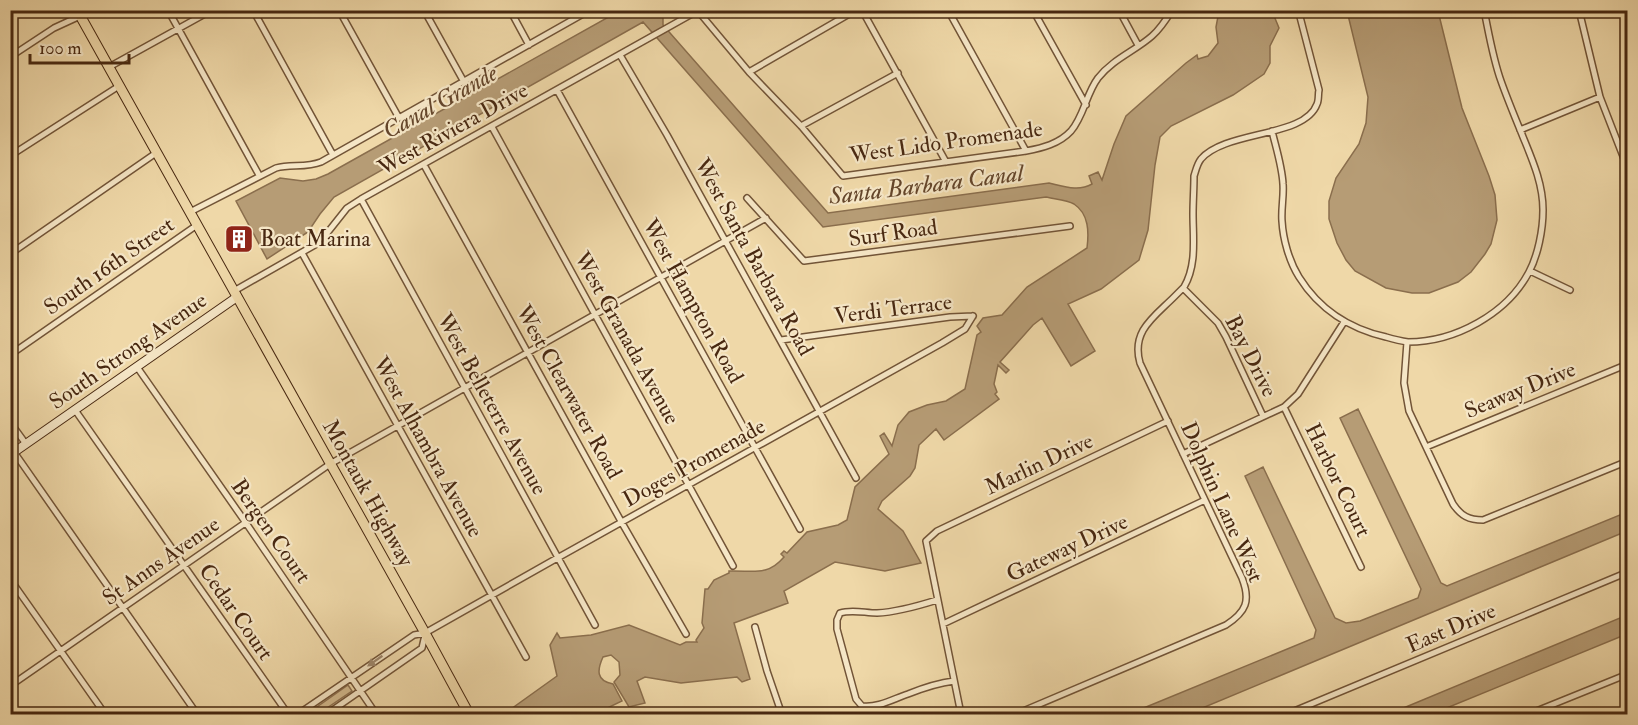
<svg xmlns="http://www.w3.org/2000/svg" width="1638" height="725" viewBox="0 0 1638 725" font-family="'IM FELL Double Pica',serif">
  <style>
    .green { fill: #d3ba8e; stroke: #8e7150; stroke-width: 1.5 }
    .water { fill: #b69c75; stroke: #8a6e4d; stroke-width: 1.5 }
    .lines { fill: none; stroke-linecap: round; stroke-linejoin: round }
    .street-casing { stroke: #725437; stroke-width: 8 }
    .secondary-casing { stroke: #482811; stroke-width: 10 }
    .primary-casing { stroke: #482811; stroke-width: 11 }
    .street { stroke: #f5e6c6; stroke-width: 5 }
    .secondary { stroke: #f5e6c6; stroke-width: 8 }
    .primary { stroke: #efd8a8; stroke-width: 9 }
    .oneway { fill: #9e876c }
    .labels { text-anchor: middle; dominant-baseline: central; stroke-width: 4.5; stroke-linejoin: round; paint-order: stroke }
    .street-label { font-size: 22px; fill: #482811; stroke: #f5e6c6 }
    .poi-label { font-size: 22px; fill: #482811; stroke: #f5e6c6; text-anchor: start }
    .water-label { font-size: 24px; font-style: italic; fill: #64452a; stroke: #f5e6c6 }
  </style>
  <rect width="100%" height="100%" fill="#efd8a8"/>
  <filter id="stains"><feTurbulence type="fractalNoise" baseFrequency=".00333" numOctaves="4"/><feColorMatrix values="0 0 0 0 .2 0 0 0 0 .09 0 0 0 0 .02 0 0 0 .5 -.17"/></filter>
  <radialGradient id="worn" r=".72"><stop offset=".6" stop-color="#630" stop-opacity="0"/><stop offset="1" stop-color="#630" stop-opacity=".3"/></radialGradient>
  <path class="green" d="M 348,685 L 352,691 L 318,714 L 307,714 Z"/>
  <path class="water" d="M 621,10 L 669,11 L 663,14 L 663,25 L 828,213 L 1049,183 C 1063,186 1078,192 1092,184 L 1089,176 L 1098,172 L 1102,180 L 1114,144 L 1126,116 L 1186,63 L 1197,55 L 1198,59 L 1208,56 L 1218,43 L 1216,27 L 1219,11 L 1272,11 L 1279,28 L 1270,46 L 1270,63 L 1264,74 L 1233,95 L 1171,126 L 1160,137 L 1155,165 L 1148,230 L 1139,260 L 1101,289 L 1068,304 L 1095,351 L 1071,366 L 1042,318 L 1033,325 L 1000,362 L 1009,370 L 1006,373 L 998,365 L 994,384 L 997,392 L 995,394 L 999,399 L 944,440 L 936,429 L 919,445 L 915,468 L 910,476 L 882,501 L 878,509 L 903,531 L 921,563 L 885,571 L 835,562 L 784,591 L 788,603 L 734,623 L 750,679 L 742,682 L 737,677 L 681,683 L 645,677 L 637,681 L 645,703 L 629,707 L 614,682 L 620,675 L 619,662 L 611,655 L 603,657 C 597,670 596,681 613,684 L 622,701 L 595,714 L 504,714 L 557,676 L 550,645 L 557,633 L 560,638 L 591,635 L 629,625 L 680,645 L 686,642 L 697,642 L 696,640 L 704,628 L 702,623 L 705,589 L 708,589 L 714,580 L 729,573 L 729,571 C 753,570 767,577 784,557 L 781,554 L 784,551 L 787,553 L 807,532 L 838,525 L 847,520 L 855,487 L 889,454 L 880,436 L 884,433 L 892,446 L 898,425 L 909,412 L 927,405 L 946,401 L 965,389 L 977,335 L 981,332 L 977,326 L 983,318 L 1002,315 L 1027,287 L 1087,248 C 1089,232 1089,214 1074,204 C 1067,200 1054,199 1046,197 L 823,227 L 643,22 L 334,197 L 320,214 L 308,232 L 267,259 L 236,201 L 280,178 L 303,181 L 316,179 L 328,174 Z
    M 1347,11 L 1438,11 L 1462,108 L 1489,176 L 1495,195 L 1497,220 L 1491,244 L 1485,254 L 1471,272 L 1458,282 L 1429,293 L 1412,293 L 1386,288 L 1355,271 L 1346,260 L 1337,243 L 1329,219 L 1329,201 L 1336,178 L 1359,144 L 1366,123 L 1368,97 Z
    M 1358,409 L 1441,583 L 1447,586 L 1627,512 L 1627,531 L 1188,714 L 1129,714 L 1314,638 L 1316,630 L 1245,476 L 1263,467 L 1335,618 L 1346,623 L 1360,621 L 1418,598 L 1421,589 L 1340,418 Z
    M 1627,615 L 1627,634 L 1432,714 L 1389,714 Z"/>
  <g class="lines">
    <g class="street-casing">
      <path id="street" d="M 168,10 L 259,175
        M 253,10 L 333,155
        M 339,10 L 399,118
        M 424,10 L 464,82
        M 510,10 L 529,45
        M 862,10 L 946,162
        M 948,10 L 1026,151
        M 1033,10 L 1086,105
        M 1119,10 L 1138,45
        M 1579,10 L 1600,97 L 1628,169
        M 698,11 L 749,72 L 801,126 L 843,176 L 1026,151 C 1042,148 1059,144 1071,131 C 1084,116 1086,94 1098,78 C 1113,59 1135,51 1152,36 C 1160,29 1166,20 1172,10
        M 620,55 L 667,135 L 856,478
        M 10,57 L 54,28 L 80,16
        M 109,67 L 212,10
        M 749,72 L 856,10
        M 557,90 L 800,529
        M 801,126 L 898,73
        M 492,127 L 733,566
        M 1520,130 L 1600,97
        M 1272,131 C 1276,148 1282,166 1283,184 C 1284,196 1281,209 1282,221 C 1283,239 1289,261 1299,277 C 1319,309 1350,329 1386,337 C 1393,339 1401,341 1408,342 C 1455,342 1507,314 1529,272 C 1538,255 1543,230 1543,210 C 1543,182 1531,157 1521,132 C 1514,115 1507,98 1501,81 C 1493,59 1489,34 1484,10
        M 10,156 L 119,86
        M 424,165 L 622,523 L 686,634
        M 747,198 L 804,261 L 1070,226
        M 361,199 L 595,625
        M 190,212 L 276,168 C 291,164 306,168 321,162 L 590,10
        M 302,253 L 526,657
        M 10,254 L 156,153
        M 1530,271 L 1570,290
        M 1183,288 L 1218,323 L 1226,337 L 1263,416
        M 234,291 L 320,242 L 347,208 L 361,199 L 699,10
        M 781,340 L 950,317 L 973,316
        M 1407,342 L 1404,383 L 1409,411 L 1453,504 C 1461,516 1469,520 1483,520 L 1628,461
        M 10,355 L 197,225
        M 137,367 L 246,523 L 376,714
        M 1284,407 L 1361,567
        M 75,410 L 288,714
        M 10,422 L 26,444
        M 1426,447 L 1628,364
        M 14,452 L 197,714
        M 1183,454 L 1284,407 L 1298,394 L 1344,322
        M 10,579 L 105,714
        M 937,600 C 918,606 898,612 877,613 C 865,613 852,609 840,613 L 837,620 L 837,629 L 856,699 L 862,706 C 878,708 893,699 908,694 C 923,688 938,683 954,681
        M 943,624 L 1205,500
        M 755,627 L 767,671 L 780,709 L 764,714
        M 10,686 L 330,464 L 766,218
        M 10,713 L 11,714
        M 298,714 L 414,635 L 425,633 L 552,561 L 942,343 L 965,329 L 973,316
        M 327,714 L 422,648 L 425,635
        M 961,714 L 926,541 L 937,531 L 1168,421
        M 1016,714 L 1226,625 C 1246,612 1251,601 1242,578 L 1140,363 C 1131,331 1154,317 1174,297 C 1177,294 1181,290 1184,287 C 1197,265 1193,238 1193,214 C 1193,201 1194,189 1194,176 C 1196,170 1197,164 1201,159 C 1226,130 1305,138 1317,104 C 1319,100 1318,94 1319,90 L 1299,13
        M 1287,714 L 1628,572
        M 1529,714 L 1628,674"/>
    </g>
    <g class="secondary-casing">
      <path id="secondary" d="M 10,455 L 237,297"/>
    </g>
    <g class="primary-casing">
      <path id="primary" d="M 77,10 L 425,633 L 469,714"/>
    </g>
    <use href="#street" class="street"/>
    <use href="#secondary" class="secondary"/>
    <use href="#primary" class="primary"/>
  </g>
  <defs><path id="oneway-solid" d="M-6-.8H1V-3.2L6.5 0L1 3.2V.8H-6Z" transform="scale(1.5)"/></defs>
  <use class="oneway" href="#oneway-solid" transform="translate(375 661) rotate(145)"/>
  <defs>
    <g id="building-square" transform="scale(1.5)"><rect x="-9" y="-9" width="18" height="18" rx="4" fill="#8f2418" stroke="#f5e6c6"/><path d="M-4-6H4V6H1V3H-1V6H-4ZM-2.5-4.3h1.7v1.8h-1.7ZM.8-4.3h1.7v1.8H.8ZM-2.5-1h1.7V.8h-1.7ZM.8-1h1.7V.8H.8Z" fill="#fff"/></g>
  </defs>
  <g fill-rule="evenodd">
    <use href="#building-square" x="239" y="239"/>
  </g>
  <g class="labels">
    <g class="street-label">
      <text transform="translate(453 129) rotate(-29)">West Riviera Drive</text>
      <text transform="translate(946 142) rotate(-8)">West Lido Promenade</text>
      <text transform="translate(893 233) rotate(-8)">Surf Road</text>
      <text transform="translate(754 257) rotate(61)">West Santa Barbara Road</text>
      <text transform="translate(109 266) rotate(-35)">South 16th Street</text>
      <text transform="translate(693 301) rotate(61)">West Hampton Road</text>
      <text transform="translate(893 309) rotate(-7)">Verdi Terrace</text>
      <text transform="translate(627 338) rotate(61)">West Granada Avenue</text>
      <text transform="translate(128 351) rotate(-35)">South Strong Avenue</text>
      <text transform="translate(1251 356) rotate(63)">Bay Drive</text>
      <text transform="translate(1520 390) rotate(-22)">Seaway Drive</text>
      <text transform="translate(569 392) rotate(61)">West Clearwater Road</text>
      <text transform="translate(492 404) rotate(61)">West Belleterre Avenue</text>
      <text transform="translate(428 447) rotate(61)">West Alhambra Avenue</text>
      <text transform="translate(694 463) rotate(-29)">Doges Promenade</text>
      <text transform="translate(1039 464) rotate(-25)">Marlin Drive</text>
      <text transform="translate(1338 480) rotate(64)">Harbor Court</text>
      <text transform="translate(368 493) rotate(61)">Montauk Highway</text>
      <text transform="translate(1222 502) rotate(66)">Dolphin Lane West</text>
      <text transform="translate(271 531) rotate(55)">Bergen Court</text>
      <text transform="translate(1067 548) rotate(-25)">Gateway Drive</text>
      <text transform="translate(161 561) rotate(-35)">St Anns Avenue</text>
      <text transform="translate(236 612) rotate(55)">Cedar Court</text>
      <text transform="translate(1451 628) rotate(-23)">East Drive</text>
    </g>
    <g class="poi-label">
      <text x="260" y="239">Boat Marina</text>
    </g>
    <g class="water-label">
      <text transform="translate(440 102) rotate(-29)">Canal Grande</text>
      <text transform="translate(926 185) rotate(-7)">Santa Barbara Canal</text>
    </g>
  </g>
  <rect width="1638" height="725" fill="none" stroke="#efd8a8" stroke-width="36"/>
  <rect x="12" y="12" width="1614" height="701" fill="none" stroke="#482811" stroke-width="3"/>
  <rect x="18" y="18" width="1602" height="689" fill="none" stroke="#482811" stroke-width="1.5"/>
  <path d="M30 54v9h99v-9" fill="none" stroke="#482811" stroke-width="3"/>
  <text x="39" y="54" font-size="18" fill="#482811" stroke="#f5e6c6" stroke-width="4.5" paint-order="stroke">100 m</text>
  <rect width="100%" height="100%" filter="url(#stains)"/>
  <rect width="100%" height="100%" fill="url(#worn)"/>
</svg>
